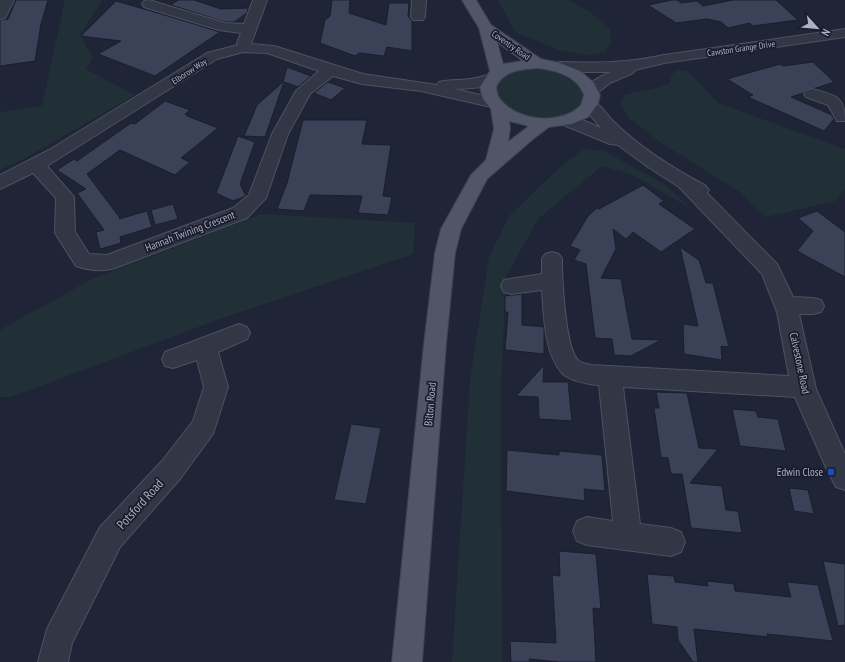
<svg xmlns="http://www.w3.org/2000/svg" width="845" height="662" viewBox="0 0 845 662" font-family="'PT Sans Narrow',sans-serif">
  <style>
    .green { fill: #213037 }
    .building { fill: #3b4157; stroke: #1a1e2d }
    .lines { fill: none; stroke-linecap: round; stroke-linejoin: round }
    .minor-casing { stroke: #4d5162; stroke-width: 2 }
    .major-casing { stroke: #3c4050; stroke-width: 2 }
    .minor { fill: #323746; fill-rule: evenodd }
    .major { fill: #505567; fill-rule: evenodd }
    .transit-dot { fill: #1a4fb4; stroke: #181c2b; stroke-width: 1.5 }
    .labels { text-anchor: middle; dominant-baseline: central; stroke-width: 3.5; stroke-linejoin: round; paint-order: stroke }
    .far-street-label { font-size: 9px; fill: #acb0c4; stroke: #181c2b }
    .street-label { font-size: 11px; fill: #acb0c4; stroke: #181c2b }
    .poi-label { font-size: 11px; fill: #acb0c4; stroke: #181c2b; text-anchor: end }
    .near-street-label { font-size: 13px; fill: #acb0c4; stroke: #181c2b }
  </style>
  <rect width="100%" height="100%" fill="#1f2436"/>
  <path class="green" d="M 65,0 L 102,0 L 80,35 L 93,58 L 86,69 L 135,95 L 27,157 L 0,170 L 0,112 L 42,106 Z
    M 498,0 L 568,0 L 589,11 L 610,30 L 611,43 L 605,52 L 588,55 L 562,51 L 515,32 Z
    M 531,68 C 612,72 587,134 525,117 C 517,115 508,108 500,104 L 495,87 C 503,73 516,70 531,68 Z
    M 676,70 L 688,71 L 718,103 L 845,149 L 845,189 L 835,201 L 766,217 L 740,192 L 660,142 L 629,118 L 621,105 L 624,95 C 640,90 654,91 670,83 L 671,76 Z
    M 584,149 L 604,151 L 664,184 L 692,209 L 631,174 L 602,166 L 538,219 L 506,277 L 501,386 L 502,662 L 452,662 L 470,380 L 489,257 L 509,216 L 559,168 Z
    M 261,214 L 415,223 L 413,254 L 217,320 L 11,397 L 0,397 L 0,330 L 90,280 Z"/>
  <path class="building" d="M 16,0 L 48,0 L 41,24 L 35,61 L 0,66 L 0,20 L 8,19 Z
    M 178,0 L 194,0 L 221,9 L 248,8 L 247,13 L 234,22 L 225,22 L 171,5 Z
    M 332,0 L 350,0 L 349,13 L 386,25 L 389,3 L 409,3 L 408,16 L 412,21 L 412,51 L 387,47 L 384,56 L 359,53 L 355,56 L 320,43 L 325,20 L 330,16 Z
    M 672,0 L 677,0 L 681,3 L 697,1 L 703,6 L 733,0 L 776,0 L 798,20 L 753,26 L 750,23 L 728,28 L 721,22 L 707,19 L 676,23 L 648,5 Z
    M 116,1 L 158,13 L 220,32 L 155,76 L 98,54 L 121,41 L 81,36 Z
    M 813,62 L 834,82 L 816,88 L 806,90 L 803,93 L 791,97 L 832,115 L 834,119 L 824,131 L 748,97 L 753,95 L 727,79 L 780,64 L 783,66 Z
    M 287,67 L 311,76 L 298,87 L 284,82 L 265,137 L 244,136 L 257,105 L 283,82 Z
    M 328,82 L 345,88 L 331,100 L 314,93 Z
    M 165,101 L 190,110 L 185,114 L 187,116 L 218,128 L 181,158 L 190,162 L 175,175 L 120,150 L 87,174 L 120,218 L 119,219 L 147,211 L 152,227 L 120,237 L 121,243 L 100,249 L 96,232 L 104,230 L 77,193 L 86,189 L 57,170 L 74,159 L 77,161 L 131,123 L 135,124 Z
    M 303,120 L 367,120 L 362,144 L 391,145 L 383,196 L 392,197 L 388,215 L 358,213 L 362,196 L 310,195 L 304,211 L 277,209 L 287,183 Z
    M 238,136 L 255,142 L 240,184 L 246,196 L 233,201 L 216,193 Z
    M 643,185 L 664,201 L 659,204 L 695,229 L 661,252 L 633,232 L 626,239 L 613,229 L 616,249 L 601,278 L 621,279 L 632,339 L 661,340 L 631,356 L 614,355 L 612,339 L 595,338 L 586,264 L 574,260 L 580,250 L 570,246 L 588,216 L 597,208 L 599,209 Z
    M 173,204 L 178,219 L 155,225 L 151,210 Z
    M 817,211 L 845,232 L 845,277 L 797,251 L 813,231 L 798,218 Z
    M 680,247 L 699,260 L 706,283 L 713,283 L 729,347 L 721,346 L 722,360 L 684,354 L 683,324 L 698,326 Z
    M 522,294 L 522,325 L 544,327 L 544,354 L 505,350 L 508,312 L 505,312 L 505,296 Z
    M 544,365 L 543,382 L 568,382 L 572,421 L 539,419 L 538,397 L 516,396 Z
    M 656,392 L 687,393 L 699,448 L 718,449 L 690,483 L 722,486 L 726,510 L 738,511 L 742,533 L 691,528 L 682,474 L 671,474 L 668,458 L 661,457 L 654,408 L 659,408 Z
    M 732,409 L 756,411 L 758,417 L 778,419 L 786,451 L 740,446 Z
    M 351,424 L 381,428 L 366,504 L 334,500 Z
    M 507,450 L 559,455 L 559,451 L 602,455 L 605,491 L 584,489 L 585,501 L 506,491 Z
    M 789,488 L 808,490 L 814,514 L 794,511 Z
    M 559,551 L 596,554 L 601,609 L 593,608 L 596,662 L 560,662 L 529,659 L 530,662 L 511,662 L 510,641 L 556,643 L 552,575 L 560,576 Z
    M 823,561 L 845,564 L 845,625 L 838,626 Z
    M 647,574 L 674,576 L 675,582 L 708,586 L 707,581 L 734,584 L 735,591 L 791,597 L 787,582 L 818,585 L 833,641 L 767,634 L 768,637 L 694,629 L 698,662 L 693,662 L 678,640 L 677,627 L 652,624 Z"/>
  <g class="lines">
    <g class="minor-casing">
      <path id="minor" d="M 0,0 L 14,0 L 5,18 L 0,19 Z
        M 149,0 L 225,23 L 244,24 L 253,0 L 267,0 L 251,44 L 274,46 L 363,74 L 437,85 L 439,82 C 451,79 463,81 475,78 C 483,77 488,73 496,75 L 499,78 C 491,89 468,88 455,89 L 497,99 L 499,102 L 497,105 L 491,107 L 421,91 L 362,84 L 333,76 L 310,94 L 288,134 L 266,198 L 247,218 L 115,268 C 103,272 88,270 76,266 L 55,233 L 56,198 L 33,173 L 0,189 L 0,175 L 49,150 L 207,53 L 238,45 L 237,43 L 241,33 L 219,30 L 144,7 L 142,4 L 144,1 ZM 243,52 L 267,53 L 319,71 L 296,91 L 272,134 L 249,195 L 233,208 L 107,255 L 89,254 L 75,232 L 74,197 L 47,166 L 217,59 Z
        M 412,0 L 426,0 L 425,17 L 423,20 L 413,20 L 411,17 Z
        M 845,29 L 845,37 L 664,63 L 635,70 L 633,73 L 610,83 L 596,94 L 584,94 L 582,91 C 589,82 601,76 611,72 L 559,72 L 554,70 L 551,67 L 554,64 L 559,62 C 595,63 629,63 664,55 Z
        M 812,89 C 835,95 845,96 845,121 L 837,121 L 828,105 L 806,97 L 804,94 L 806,91 Z
        M 589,99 C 599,102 606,114 613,121 C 640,148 673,168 706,186 L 709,190 L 707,193 L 777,264 L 793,297 L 813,298 L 821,300 L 824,306 L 821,312 L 813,314 L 799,314 L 816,389 L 845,454 L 845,490 L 836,487 L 827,470 L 795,397 L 623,387 L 640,524 L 671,528 L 681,532 L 685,542 L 681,552 L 671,556 L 587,545 L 577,541 L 573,531 L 577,521 L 587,517 L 613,521 L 599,385 C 590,385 568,380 562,373 C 544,353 544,316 542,290 L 511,294 L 504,292 L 501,286 L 504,280 L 542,274 L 542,259 L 545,254 L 552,252 L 559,254 L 562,259 C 562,278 565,350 579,361 C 582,363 587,364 591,365 L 789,376 L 777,312 L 762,274 L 679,187 L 648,167 L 618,145 L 610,144 L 561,124 L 559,120 L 561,116 L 567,115 L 573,116 L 601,128 L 581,104 L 583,101 Z
        M 239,324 L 247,327 L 250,333 L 247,339 L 218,352 L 228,387 L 213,434 L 180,479 L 120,547 L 72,643 L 68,662 L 38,662 L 47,629 L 100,527 L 162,461 L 193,421 L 204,387 L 197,360 L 173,368 L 165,366 L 162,359 L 165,352 Z"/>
    </g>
    <g class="major-casing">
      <path id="major" d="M 462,0 L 476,0 L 491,25 L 541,59 L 560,63 L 580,71 L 594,83 L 600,95 L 598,104 L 588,117 L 572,124 L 549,127 L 533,139 L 487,179 L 461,229 L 455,253 L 446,344 L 422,662 L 392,662 L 424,344 L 435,253 L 441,229 L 471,175 L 486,160 L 494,129 L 491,109 L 483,99 L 480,87 L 490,71 L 479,28 ZM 497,42 L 523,61 L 503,64 ZM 537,68 C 555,70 578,76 584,95 L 581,105 C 562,126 516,121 500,99 C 497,96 497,91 496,87 C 504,70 520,70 537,68 ZM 509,121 L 529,126 L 508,142 L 510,129 Z"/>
    </g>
    <use href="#minor" class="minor"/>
    <use href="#major" class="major"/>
  </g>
  <rect class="transit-dot" x="827" y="468" width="8" height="8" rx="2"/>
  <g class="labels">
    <g class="far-street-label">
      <text transform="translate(511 45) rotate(35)">Coventry Road</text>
      <text transform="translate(741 48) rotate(-8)">Cawston Grange Drive</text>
      <text transform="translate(189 71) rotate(-33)">Elborow Way</text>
    </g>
    <g class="street-label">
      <text transform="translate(190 231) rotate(-21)">Hannah Twining Crescent</text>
      <text transform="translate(800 363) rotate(78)">Calvestone Road</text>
      <text transform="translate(430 404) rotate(-85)">Bilton Road</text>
    </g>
    <g class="poi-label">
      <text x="823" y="472">Edwin Close</text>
    </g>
    <g class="near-street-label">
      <text transform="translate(140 504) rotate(-48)">Potsford Road</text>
    </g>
  </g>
  <g transform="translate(817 28) rotate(117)" stroke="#181c2b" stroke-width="3" paint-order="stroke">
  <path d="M0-3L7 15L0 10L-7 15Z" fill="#acb0c4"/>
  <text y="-6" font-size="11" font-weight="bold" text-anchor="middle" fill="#acb0c4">N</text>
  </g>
</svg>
